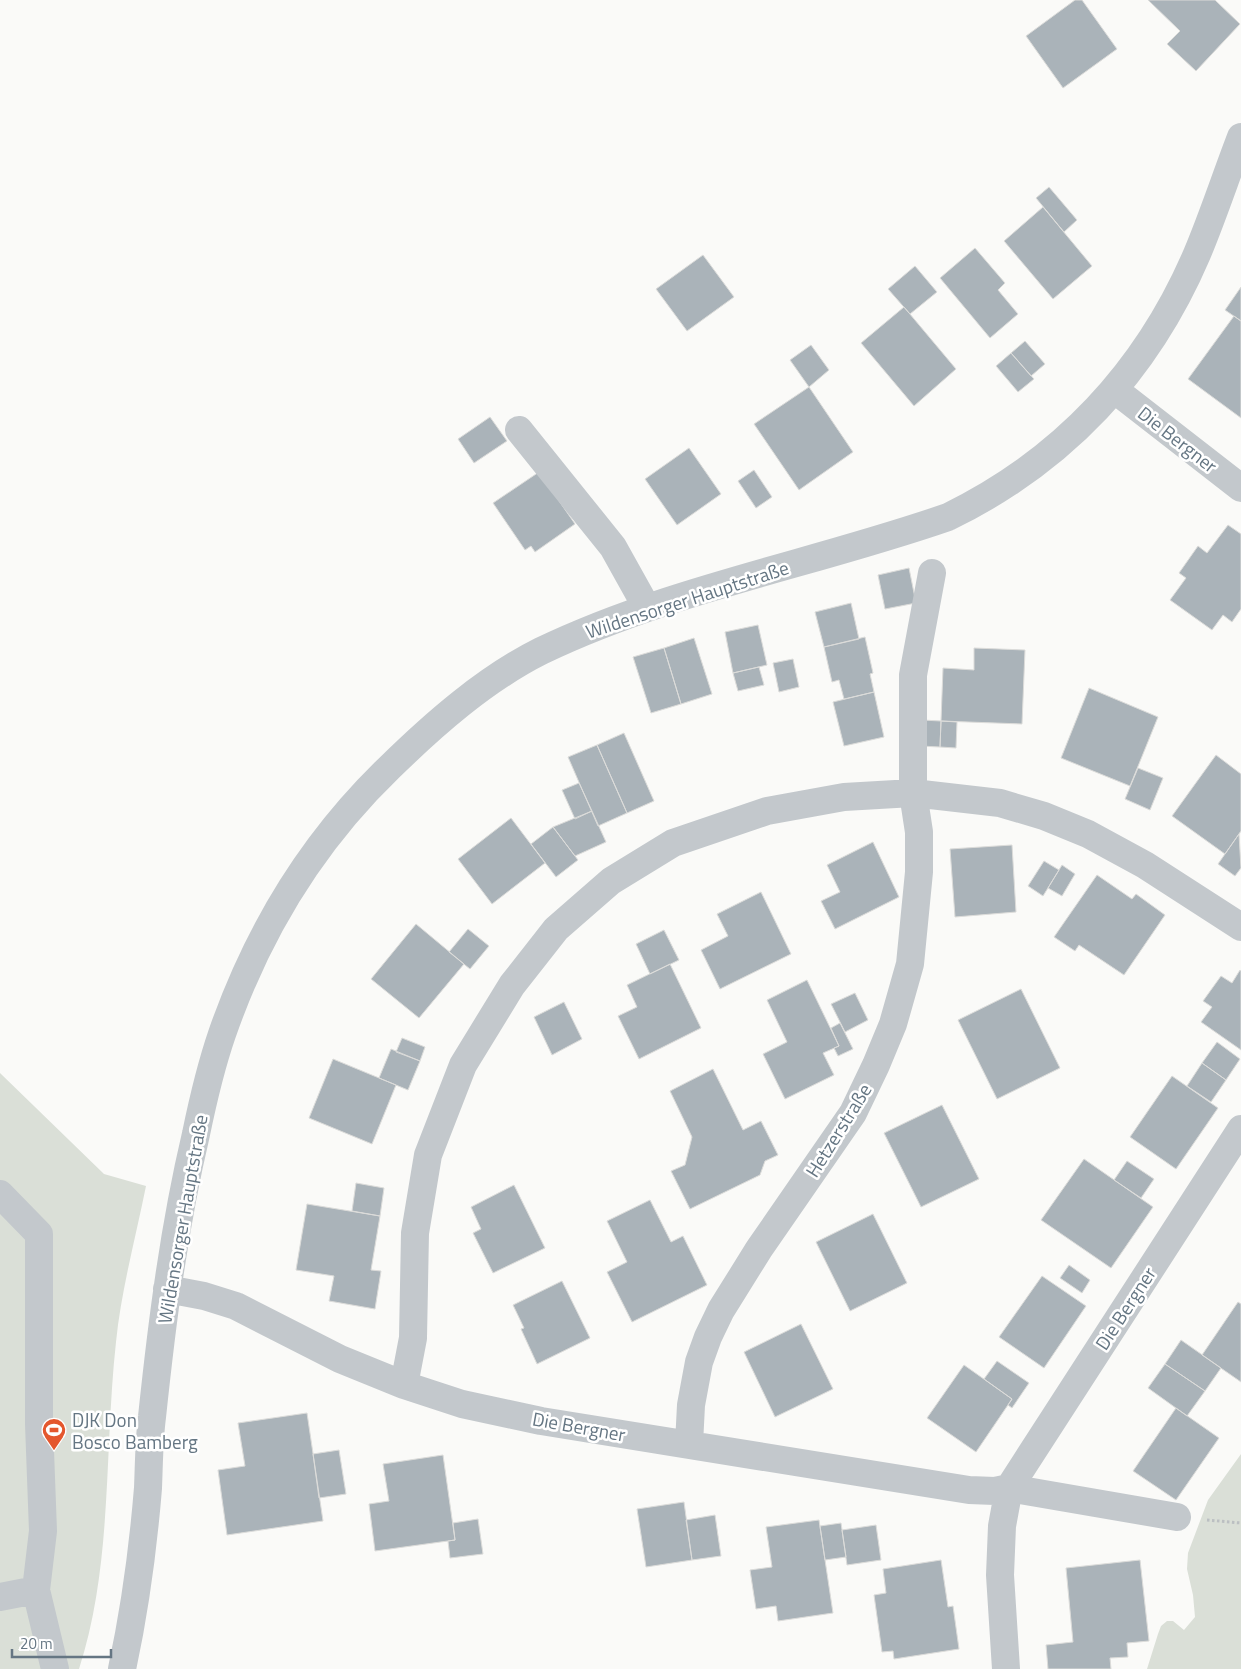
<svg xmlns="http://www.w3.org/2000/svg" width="1241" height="1669" viewBox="0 0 1241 1669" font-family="'Titillium Web',sans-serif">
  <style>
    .green { fill: #dadfd7 }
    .building { fill: #aab3b9; stroke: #dcdcda }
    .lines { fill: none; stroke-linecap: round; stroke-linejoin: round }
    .path { stroke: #bbbfc2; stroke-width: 3; stroke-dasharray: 2.5 2.5; stroke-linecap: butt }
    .minor { stroke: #c3c8cc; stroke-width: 28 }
    .labels { text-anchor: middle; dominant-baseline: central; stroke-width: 5; stroke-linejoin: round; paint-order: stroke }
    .street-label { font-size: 19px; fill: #657683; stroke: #fff }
    .poi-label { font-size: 19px; fill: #657683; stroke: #fff; text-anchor: start }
  </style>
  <rect width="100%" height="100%" fill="#fafaf8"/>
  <path class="green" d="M 0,1073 L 104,1174 L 146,1186 C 136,1236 121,1291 116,1342 C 104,1451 113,1564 79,1669 L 0,1669 Z
    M 1241,1454 L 1241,1669 L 1147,1669 L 1158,1634 L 1161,1626 L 1167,1621 L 1173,1621 L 1184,1630 L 1195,1617 L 1193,1595 L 1187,1569 L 1188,1553 L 1208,1500 Z"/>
  <path class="building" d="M 1075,0 L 1082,0 L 1117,49 L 1063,88 L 1026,36 Z
    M 1148,0 L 1215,0 L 1240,24 L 1196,71 L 1167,44 L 1180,31 Z
    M 1049,187 L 1077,220 L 1064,232 L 1036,198 Z
    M 1043,207 L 1092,266 L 1053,299 L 1004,241 Z
    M 975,248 L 1005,283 L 998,290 L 1018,314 L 990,338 L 940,278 Z
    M 703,255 L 734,297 L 687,331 L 656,289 Z
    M 915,266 L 937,292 L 910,314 L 888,289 Z
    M 1241,287 L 1241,321 L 1225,310 Z
    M 904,307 L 956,369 L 914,406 L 861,343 Z
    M 1234,316 L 1241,321 L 1241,418 L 1188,379 Z
    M 1025,341 L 1045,364 L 1031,376 L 1011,353 Z
    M 811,345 L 829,370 L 809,387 L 790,360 Z
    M 1011,353 L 1034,379 L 1018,392 L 996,366 Z
    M 809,387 L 853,452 L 799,490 L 754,424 Z
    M 490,417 L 507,441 L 474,463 L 458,439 Z
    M 689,448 L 721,494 L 677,525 L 645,479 Z
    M 754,470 L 772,497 L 756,508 L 738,481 Z
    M 539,472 L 575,524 L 535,552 L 531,546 L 525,550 L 493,503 Z
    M 1228,525 L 1241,534 L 1241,609 L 1232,622 L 1223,615 L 1212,630 L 1170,600 L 1186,578 L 1179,573 L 1198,546 L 1207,553 Z
    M 909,568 L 916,603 L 885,609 L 878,575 Z
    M 851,603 L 859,639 L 824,647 L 815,612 Z
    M 758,625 L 767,665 L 733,673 L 725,632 Z
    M 865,637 L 873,673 L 870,674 L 874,692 L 844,699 L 839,680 L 832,682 L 824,647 Z
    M 694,638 L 712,694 L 681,704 L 664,648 Z
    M 664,648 L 681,704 L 651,713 L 633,657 Z
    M 974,648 L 1025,650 L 1022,724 L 941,721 L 943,668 L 974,670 Z
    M 793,659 L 799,687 L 779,692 L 773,663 Z
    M 759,667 L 764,685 L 738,691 L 733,673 Z
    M 1089,688 L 1158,717 L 1130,786 L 1061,758 Z
    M 874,692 L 884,737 L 844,746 L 833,702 Z
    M 922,720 L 941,721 L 940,747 L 920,746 Z
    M 941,721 L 957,722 L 956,748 L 940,747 Z
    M 624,733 L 654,801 L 627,813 L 597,745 Z
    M 597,745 L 627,813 L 598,826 L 568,757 Z
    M 1216,755 L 1241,774 L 1241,831 L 1225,854 L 1172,816 Z
    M 1138,768 L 1163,778 L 1150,810 L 1125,799 Z
    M 579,783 L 592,811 L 575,819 L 562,790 Z
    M 592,811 L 606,842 L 575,856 L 553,827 Z
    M 511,818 L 545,863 L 492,904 L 458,859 Z
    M 553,827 L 578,860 L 556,877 L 531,844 Z
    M 1239,834 L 1241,868 L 1235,876 L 1218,864 Z
    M 873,842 L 899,897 L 835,929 L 821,901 L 840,892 L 827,865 Z
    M 1012,845 L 1016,912 L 955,917 L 950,849 Z
    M 1044,861 L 1059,870 L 1043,896 L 1028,886 Z
    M 1062,865 L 1075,874 L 1062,896 L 1048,888 Z
    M 1097,875 L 1132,899 L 1136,894 L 1165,915 L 1124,975 L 1079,945 L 1075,951 L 1054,937 Z
    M 761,892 L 791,954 L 720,989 L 701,950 L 728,936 L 717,914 Z
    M 416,924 L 464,964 L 419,1018 L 371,979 Z
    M 468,929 L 489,946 L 470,969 L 449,952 Z
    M 664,930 L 679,960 L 650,974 L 636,944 Z
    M 670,964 L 701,1028 L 639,1059 L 618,1016 L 637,1007 L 627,985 Z
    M 1240,970 L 1241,971 L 1241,1050 L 1201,1022 L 1212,1007 L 1203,1001 L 1221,976 L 1232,983 Z
    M 807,980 L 839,1046 L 823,1053 L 834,1075 L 785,1099 L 763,1054 L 787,1042 L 767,1000 Z
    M 1021,989 L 1060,1068 L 997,1099 L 958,1020 Z
    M 855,993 L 868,1020 L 845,1032 L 831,1004 Z
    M 564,1002 L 582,1039 L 552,1055 L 534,1017 Z
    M 840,1023 L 853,1049 L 838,1056 L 834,1048 L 839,1046 L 831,1028 Z
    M 402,1038 L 425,1047 L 420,1061 L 396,1052 Z
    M 1217,1042 L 1240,1059 L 1226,1080 L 1202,1063 Z
    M 391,1049 L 420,1061 L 408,1090 L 379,1078 Z
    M 333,1059 L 396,1085 L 372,1144 L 309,1118 Z
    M 1202,1063 L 1226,1080 L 1211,1102 L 1187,1086 Z
    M 713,1069 L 743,1130 L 761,1121 L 778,1155 L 765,1161 L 760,1175 L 690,1209 L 671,1171 L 685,1165 L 692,1137 L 670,1091 Z
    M 1172,1076 L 1218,1108 L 1176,1169 L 1130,1137 Z
    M 942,1105 L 979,1179 L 921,1207 L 884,1133 Z
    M 1084,1159 L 1153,1207 L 1111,1268 L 1041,1220 Z
    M 1127,1161 L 1154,1179 L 1141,1198 L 1114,1180 Z
    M 356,1183 L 384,1188 L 380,1216 L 352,1211 Z
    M 514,1185 L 545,1248 L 493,1273 L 473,1233 L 481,1229 L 471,1207 Z
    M 650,1200 L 671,1242 L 683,1236 L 707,1285 L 632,1322 L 607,1272 L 627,1262 L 607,1221 Z
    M 307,1204 L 380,1216 L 371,1270 L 381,1271 L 375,1309 L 329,1301 L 334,1276 L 296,1270 Z
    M 873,1214 L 907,1283 L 850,1311 L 816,1242 Z
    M 1069,1265 L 1090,1280 L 1082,1293 L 1060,1278 Z
    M 1042,1276 L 1086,1306 L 1044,1368 L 999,1337 Z
    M 562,1281 L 590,1338 L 537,1364 L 521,1329 L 524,1328 L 513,1305 Z
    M 1238,1302 L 1241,1304 L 1241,1382 L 1202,1355 Z
    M 801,1324 L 833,1389 L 775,1417 L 744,1352 Z
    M 1181,1340 L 1221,1368 L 1205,1391 L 1165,1364 Z
    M 997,1361 L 1029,1383 L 1012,1408 L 1008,1405 L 1012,1399 L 984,1379 Z
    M 1165,1364 L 1205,1391 L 1187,1416 L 1148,1388 Z
    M 964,1365 L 1012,1399 L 976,1452 L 927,1418 Z
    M 1176,1408 L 1219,1438 L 1176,1500 L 1133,1471 Z
    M 307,1413 L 323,1521 L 227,1535 L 218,1470 L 245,1466 L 238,1423 Z
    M 339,1450 L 346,1494 L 319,1498 L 313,1454 Z
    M 443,1455 L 455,1540 L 375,1551 L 369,1504 L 389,1501 L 383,1464 Z
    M 684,1502 L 692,1560 L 646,1567 L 637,1509 Z
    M 715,1515 L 721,1556 L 692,1560 L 686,1520 Z
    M 478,1519 L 483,1554 L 450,1558 L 448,1541 L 455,1540 L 453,1523 Z
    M 819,1520 L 833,1613 L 778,1621 L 776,1606 L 756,1609 L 750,1570 L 772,1567 L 766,1527 Z
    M 841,1523 L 846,1557 L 825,1560 L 820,1526 Z
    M 876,1525 L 881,1560 L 847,1565 L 842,1530 Z
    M 941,1560 L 948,1607 L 953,1606 L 959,1649 L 894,1659 L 893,1651 L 882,1652 L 874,1595 L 886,1593 L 883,1569 Z
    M 1140,1560 L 1149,1641 L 1127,1643 L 1128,1657 L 1110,1658 L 1111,1669 L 1048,1669 L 1046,1645 L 1073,1642 L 1066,1568 Z"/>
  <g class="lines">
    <path class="path" d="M 1207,1520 L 1241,1523"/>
    <path class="minor" d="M 1115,390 L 1241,488
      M 519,430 L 613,547 L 647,608
      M 0,1194 L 39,1234 L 39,1424 L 43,1531 L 36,1590 L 55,1669
      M 167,1289 L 204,1296 L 236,1306 L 340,1359 L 404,1385 L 462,1404 L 541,1421 L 969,1490 L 995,1491 L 1009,1488 L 1177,1517
      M 404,1385 L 413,1338 L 415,1233 L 428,1155 L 463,1065 L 512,985 L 556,929 L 611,881 L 673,843 L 767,811 L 844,797 L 913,793 L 1000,803 L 1044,816 L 1088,834 L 1145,865 L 1241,927
      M 689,1444 L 691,1405 L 699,1362 L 708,1337 L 721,1310 L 759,1249 L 853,1113 L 876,1065 L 893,1024 L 910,964 L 919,872 L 919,832 L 913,793 L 913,675 L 932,573
      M 0,1597 L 36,1590
      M 122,1669 C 135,1609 143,1549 148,1488 C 149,1464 149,1440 152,1417 C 162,1322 174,1227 196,1134 C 203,1100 211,1066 222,1034 C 257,933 313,841 390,767 C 434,724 485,679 541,651 C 670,589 813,564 948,517 C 1063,461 1147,371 1197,254 C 1213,216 1226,176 1241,137
      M 1006,1669 L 1000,1575 L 1002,1526 L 1009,1488 L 1241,1129"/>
  </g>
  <defs>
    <g id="stadium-pin" transform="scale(1.25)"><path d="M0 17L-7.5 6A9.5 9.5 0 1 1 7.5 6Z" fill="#e4572e" stroke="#fff"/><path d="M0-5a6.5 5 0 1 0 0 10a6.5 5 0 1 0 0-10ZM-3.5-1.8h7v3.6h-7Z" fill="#fff"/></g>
  </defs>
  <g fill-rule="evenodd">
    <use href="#stadium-pin" x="54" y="1430"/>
  </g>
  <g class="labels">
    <g class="street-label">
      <text transform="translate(1178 439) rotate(38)">Die Bergner</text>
      <text transform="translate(687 599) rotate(-18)">Wildensorger Hauptstraße</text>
      <text transform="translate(838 1130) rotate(-58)">Hetzerstraße</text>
      <text transform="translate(182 1219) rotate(-80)">Wildensorger Hauptstraße</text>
      <text transform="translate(1125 1308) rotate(-57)">Die Bergner</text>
      <text transform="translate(579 1426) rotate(10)">Die Bergner</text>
    </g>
    <g class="poi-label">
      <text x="72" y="1419">DJK Don<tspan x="72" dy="22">Bosco Bamberg</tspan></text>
    </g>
  </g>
  <path d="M12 1649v8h99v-8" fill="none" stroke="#657683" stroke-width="2.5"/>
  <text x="20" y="1649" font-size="15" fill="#657683" stroke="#ffffff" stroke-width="4" paint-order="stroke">20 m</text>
</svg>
